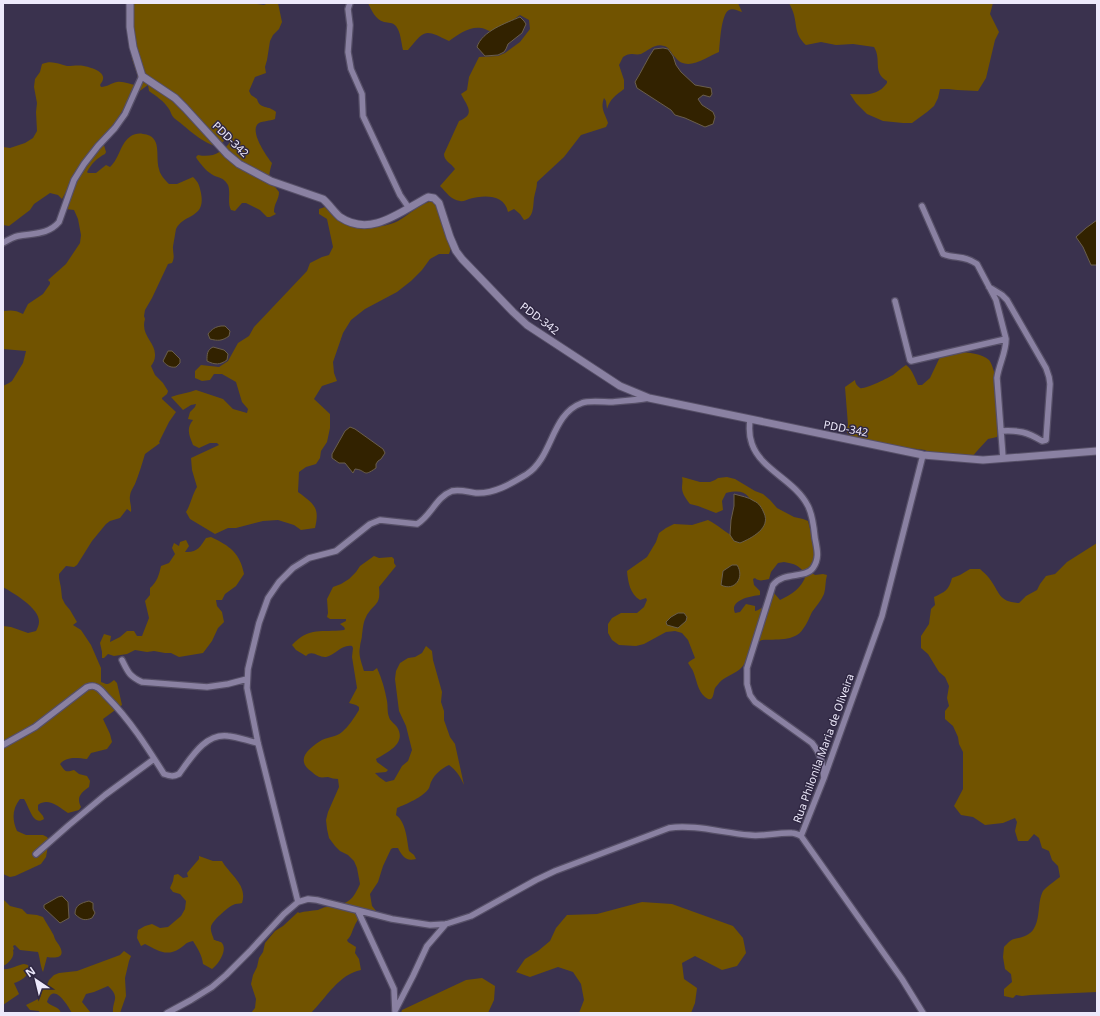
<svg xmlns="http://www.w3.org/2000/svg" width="1100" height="1016" viewBox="0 0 1100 1016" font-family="'Noto Sans',sans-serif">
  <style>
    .green { fill: #715300; fill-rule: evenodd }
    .water { fill: #322200; stroke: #6a5e4b }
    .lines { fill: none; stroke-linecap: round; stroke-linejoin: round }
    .street-casing { stroke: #564f67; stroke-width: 8 }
    .secondary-casing { stroke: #564f67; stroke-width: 9 }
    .street { stroke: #8a81a2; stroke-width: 5.5 }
    .secondary { stroke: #8a81a2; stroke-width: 7 }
    .labels { text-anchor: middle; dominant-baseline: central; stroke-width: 3; stroke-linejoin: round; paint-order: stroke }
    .street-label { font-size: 11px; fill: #ede9fb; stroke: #302843 }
  </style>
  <rect width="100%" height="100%" fill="#3a324e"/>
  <path class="green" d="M 128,3 L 258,3 L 257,4 L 264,5 L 268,3 L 278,3 L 282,22 L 279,29 L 273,35 L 270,41 L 267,60 L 265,67 L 266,73 L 255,77 L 249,91 L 251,95 L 257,99 C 260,110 269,105 276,112 L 275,119 C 270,121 263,121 259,123 C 248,130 267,157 272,163 C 267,180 269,179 279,192 C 279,200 274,203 274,212 L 276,214 L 270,217 L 267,217 L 260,210 L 246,203 L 242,203 L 235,211 L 231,210 C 227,203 231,193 228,185 C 222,175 217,179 210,173 C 205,170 201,164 197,159 L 196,157 L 198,155 C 212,158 222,153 231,141 L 228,134 L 225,133 L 220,134 L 223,138 L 224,141 L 218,146 C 205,146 185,126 174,118 C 171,115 171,112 169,109 C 164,101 156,96 149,91 L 148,85 L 134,95 L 128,102 L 105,138 L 104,145 L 106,152 L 105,154 C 97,158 91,164 87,172 L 88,173 L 96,173 L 106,165 L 110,167 C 120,158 120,143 131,136 C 134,134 139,133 143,134 C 163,136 155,156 159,169 C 160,175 165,180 169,184 L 177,184 L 193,177 C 199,183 199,185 201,193 C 206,219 184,213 176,229 C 176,230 173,246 173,248 C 173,254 175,257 172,263 L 168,264 L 152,298 L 145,310 L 144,316 L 145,319 C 140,336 156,342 155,356 C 155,360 153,363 151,366 L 155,375 L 163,383 L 168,391 L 167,394 L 162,398 L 162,399 L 176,412 L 169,422 L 159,442 L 160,443 L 145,454 C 142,464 139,474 135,484 C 133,488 130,492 130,496 C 129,501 132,506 131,512 L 127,509 L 120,518 L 110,521 L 106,524 L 92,541 L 77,565 L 74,567 L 66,566 L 59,574 L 59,578 L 61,588 L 62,598 L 65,604 L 70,610 L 77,622 L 73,625 L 81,630 L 91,645 L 101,668 L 101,682 C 108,685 108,685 114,680 L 117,683 L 122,705 L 103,719 L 110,734 L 112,742 L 107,749 L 91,753 L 87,759 C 77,758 67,756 60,764 C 65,771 65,773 74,770 L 79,774 L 87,776 L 90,781 L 89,787 C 81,793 76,797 81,807 L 79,810 L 68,813 C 59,807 48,797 38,805 L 38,810 L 43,816 L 44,819 C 33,827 29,806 24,799 L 20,799 C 12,809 12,820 17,831 L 26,835 L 43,835 L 47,837 L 49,840 L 46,857 L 41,864 L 15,876 L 10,877 L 3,874 L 3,626 L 11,627 L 28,633 L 36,631 C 37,629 39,625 39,622 C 40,608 13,593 3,587 L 3,386 L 9,383 L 12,381 L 23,363 L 26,351 L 3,349 L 3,311 C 11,310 16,310 23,314 L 28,304 L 43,294 L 50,284 L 50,282 L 48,280 L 66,264 L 80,243 L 81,235 L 78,219 L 74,210 L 66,209 L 65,202 L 67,190 L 62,199 L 58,195 L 50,193 L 34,204 L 30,210 L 9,226 L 3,225 L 3,147 L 10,148 L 25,143 L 33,138 L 37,131 L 36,112 L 37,103 L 34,87 L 35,79 L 40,72 L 42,64 C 52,60 58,64 67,66 C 73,66 78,65 84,66 C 89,67 105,71 103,79 C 103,81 101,83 100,85 L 101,87 C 107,87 111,83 117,82 C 124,81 130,85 137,85 L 138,83 L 137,74 L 132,59 L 127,22 Z
    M 368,3 L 738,3 L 742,12 C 738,11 733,8 729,10 C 721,14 720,43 719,52 C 706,57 687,73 675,57 C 671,53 669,47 664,46 C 655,43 648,51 641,54 C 637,55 635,54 632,54 C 628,54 626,55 623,57 L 619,65 L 624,80 L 624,89 C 616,95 610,99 607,109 L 606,101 L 604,98 C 600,109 605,113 608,123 L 606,127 L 581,135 L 564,157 L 537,182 C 537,188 535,192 534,198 C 533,206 534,218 524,220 L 520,214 L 514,209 L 508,212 C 504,194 484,195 469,199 C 466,200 463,202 460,201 C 451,200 446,192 440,186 L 455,169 C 451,163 444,161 444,154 L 459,121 C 476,114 467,106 461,94 L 467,90 L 469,77 L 479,57 L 498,56 L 505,53 L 520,42 L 530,29 L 529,20 L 520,15 C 513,20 504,28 496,30 C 488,33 488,29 481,28 C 470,26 457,35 449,41 C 425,29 425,29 408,50 L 403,50 C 401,42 401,33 396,26 C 392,22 389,23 384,22 C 375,19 372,11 368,3 Z
    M 789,3 L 993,3 L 990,14 L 999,32 L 995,40 L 986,78 L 978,91 L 957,90 L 948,89 L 940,89 L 938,98 L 934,106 L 927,112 L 912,123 L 903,123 L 883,121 L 867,114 L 856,103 L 850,94 C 865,94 877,97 887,83 L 887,81 C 872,72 882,60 874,47 L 853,44 L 836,45 L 821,42 L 806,45 C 795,35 797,27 794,15 C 793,11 791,7 789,3 Z
    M 432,201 L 438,206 L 451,248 L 449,254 L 439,254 L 430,259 L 422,270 L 411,281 L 397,292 L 365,309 L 351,320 L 343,333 L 333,362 L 334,373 L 337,381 L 322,386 L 314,399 L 330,414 L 330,428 L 327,442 L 321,451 L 320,458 L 316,464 L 306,467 L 299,472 L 298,492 C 314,504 320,507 315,528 L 301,530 L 294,525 L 278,520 L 263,521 L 236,528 L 228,528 L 215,534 L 190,519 L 186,512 C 191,504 192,495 197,487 L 192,470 L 191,458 L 219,445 L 217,443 L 210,443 L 199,448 L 193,445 C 189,435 186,429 193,420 L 188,419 L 190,412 L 195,407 L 196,404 L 191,405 L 183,410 L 171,397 C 179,394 188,393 196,390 L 223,399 L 233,409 L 247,413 L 248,409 L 242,402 L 236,382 L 222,374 L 214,374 L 210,380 L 202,381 L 195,378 L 195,371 L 201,365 L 219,367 L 228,361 L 238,343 L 249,336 L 254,327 L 307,271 L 310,263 L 322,257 L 329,255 L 333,247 L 327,219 L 319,214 L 319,209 L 325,207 C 329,211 333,216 338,220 C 353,230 382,229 398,221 C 409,215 419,204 432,201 Z
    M 959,352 C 967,352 983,354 989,360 C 994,365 1002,402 1001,409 C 1001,418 999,428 997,437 L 988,439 L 977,451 L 972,457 L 938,458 L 925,450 L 909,448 L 901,449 L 870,440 L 854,439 C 848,434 845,433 848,425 L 845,387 L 855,380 C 855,383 857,386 860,388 C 864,390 888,378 893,375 C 897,372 901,368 906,365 C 912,369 915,378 918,385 L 922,385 L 930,378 L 940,357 L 945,354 Z
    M 682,477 L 686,478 L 700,482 L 710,482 L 715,480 L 718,478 L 727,477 L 735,479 L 755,491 L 763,494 L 770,500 L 777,508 L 794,517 L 803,519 L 808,521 L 817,557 L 812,573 L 815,575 L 823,574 L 827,575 C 825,581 826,588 824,594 C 821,601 816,606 812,612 C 809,618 807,624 803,629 C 795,642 775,639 762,640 C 752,644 749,659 742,667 C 736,674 725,676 719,683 C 718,685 716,686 715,688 C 713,693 714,704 705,697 C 697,690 697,680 693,671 C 692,669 690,666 688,663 L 690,661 L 695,658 L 688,640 L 682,633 L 675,631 L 666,632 L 644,644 L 636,646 L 619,645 L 612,640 L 608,633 L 608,624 L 612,618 L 621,613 L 637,613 L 644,607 L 647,600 L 646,598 L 640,600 C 630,594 628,582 627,571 L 647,557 L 656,542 L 659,533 L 666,528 L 674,524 L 692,525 L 708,520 C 718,525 726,533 736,538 L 757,513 C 749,496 747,488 726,493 L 722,501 L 723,510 L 716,513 L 698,506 L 690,504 C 687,500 682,494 682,488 C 682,484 683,482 682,477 ZM 784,562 C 795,564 799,565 806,575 C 802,588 792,594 780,600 L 774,593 C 768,601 764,609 755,611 L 755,606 L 746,604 L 740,612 L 735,613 C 729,600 751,596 760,595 L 760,591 L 754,585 L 753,579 L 755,578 C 759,582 764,580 769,579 L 771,572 L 778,563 Z
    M 211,537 C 230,546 240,553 244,574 L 236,586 L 225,594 L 222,600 L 216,600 L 217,606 L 222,612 L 224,622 L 218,628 L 212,641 L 203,653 L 179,657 L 171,653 L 165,653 L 154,651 L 147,652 L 135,650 L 127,654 L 114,656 L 108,654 L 104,658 L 102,658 L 102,652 L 100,643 L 104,634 L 111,636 L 110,642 L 120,637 L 127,631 L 134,631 L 137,636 L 142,636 L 149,618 L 145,601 L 150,595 L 150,588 C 157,582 159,575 161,566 L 169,563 L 175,554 L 172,548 L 174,543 L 179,546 L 180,542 L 186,540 L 189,546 L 185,552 C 197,553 200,547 206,538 Z
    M 1097,543 L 1097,992 L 1031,995 L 1022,996 L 1016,995 L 1013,998 L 1004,996 L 1004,989 L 1012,982 L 1011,974 L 1005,969 L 1003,957 L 1004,947 C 1007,944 1010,940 1014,939 C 1022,937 1027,937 1033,930 C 1041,919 1037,902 1043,891 C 1045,888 1056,880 1060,877 L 1058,866 L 1052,860 L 1049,851 L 1042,848 L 1039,838 L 1034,834 L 1028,841 L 1018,841 L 1015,831 L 1017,822 L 1015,818 L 1003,823 L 985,825 L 973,817 L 961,815 L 954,806 L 963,789 L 963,752 L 959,744 L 958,737 L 953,726 L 945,719 L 945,711 L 949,706 L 947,698 L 949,686 L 945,677 L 939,672 L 928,654 L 921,648 L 921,636 L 929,624 L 931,609 L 935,605 L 934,597 C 945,592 949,590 952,578 L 960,575 L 970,569 L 980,569 C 983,572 987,575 989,578 C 1000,592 998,602 1019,603 L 1026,596 L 1037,590 L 1040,584 L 1046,576 L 1055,574 L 1067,562 Z
    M 374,556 L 379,558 L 392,557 L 394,559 L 394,563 L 396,566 L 379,587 C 381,607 374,602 366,617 C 363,623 363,628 362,635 C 362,639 360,643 360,647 C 358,655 362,664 364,671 L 373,671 L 377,668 C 382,679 385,690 387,701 C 388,706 387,712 389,717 C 390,721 394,723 397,727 C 407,743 388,752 376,759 L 377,762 L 388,770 L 386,772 L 375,773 L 379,777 L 386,782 L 394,780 L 402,766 L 408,761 L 412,750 L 406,726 L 399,711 L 395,679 L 396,671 L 400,663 L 408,658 L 415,657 L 422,653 L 426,646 L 432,651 L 433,660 L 442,692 L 441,702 L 444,711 L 444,720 L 450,737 L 455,744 L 464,785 C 460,776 456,770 449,765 C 442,768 434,775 431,782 C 430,784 430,786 429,788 C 424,797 406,804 397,808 L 396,815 C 406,822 407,840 409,851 L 414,855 L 416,859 C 406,862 402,856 398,848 L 393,848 L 391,849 L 383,866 L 378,882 L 370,894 L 372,906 L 377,912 C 360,915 359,915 352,932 C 351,935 350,937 347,940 L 348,942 L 356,947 L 355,953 L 359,959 L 361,970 C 339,974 326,998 311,1013 L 251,1013 L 255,1008 L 256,999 L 251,984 L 253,975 L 257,967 L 259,958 L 263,952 L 265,943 L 275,931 L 283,926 L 298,912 L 299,913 C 305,911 311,911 318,910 C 321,909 323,907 327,907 C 347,903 351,904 360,884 L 357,868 L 354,861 L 348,855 L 340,851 L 335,846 L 329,838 L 327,829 L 326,820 L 328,812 L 339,787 L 338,779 C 335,779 331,778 328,777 C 325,777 322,778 319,777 C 317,776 314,774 312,772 C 294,760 309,748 322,740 C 328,737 336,737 342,732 C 349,726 354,718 359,710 L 359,707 L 356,705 L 349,703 L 357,688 L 352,657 L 353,648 L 352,646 C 342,644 335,655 326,657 C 319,658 312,649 306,656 L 296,650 L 292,645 C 310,626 321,633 344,630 L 345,629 L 344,627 L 340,624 L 346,621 L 346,619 L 330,619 L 327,617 L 328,613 L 327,599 L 333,587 L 341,584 L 349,579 L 356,572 L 360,566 Z
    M 199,856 L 213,861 L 222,861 C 230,875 248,885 242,903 C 239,904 236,903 233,905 C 228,907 211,922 211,927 C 210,931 213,936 214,940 C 215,940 220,942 221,942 C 229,949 218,965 212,969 L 203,964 C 202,955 198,949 193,941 C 184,943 186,945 179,949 C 166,957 157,950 145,944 L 141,946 L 137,938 L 138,930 L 145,926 L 152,924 L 160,928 L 168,927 L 181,916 L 185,909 L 186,901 L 180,894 L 173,892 L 170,888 L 173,881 L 174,875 L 178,874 L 183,878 L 188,877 L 187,873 L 199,859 Z
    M 3,899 L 10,906 L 22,909 L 27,914 L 37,915 L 43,917 C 46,923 50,928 53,934 C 54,935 54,937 55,939 C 56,942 59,944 60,947 C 66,959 54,958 47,957 L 43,972 C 40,965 40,958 38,952 L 20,950 L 15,945 L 13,946 L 14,949 L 13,950 C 15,957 9,963 3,966 Z
    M 642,902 L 672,904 L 733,926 L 743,938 L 746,953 L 737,966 L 722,970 L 695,956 L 682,963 L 684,979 L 697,988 L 695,1003 L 691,1013 L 579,1013 L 584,1000 L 581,984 L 573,972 L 558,967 L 530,977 L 516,972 L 525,959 L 538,951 L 550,941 L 556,928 L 567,915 L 597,914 Z
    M 124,951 L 131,956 L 129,961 L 125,978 L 126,996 L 120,1013 L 113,1013 C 112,1000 121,998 108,986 L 94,992 L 86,994 L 82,1002 L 91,1013 L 72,1013 C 67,1004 53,981 47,1002 C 51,1007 59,1006 61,1013 L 40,1013 L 39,1011 L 30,1010 L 26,1005 L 40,998 L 43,989 L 47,985 L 49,980 L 54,975 L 59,973 L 77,971 L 120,955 Z
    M 24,964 L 28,965 C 32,974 22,981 14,983 L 19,994 L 3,1005 L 3,969 C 10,970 17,965 24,964 Z
    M 482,978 L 495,986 L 494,1000 L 488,1013 L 401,1013 L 402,1010 L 466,980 Z"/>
  <path class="water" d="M 520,17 L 524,21 L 526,24 L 522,33 L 508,44 L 506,49 L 504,52 L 498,55 L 485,56 L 477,47 C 482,31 506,23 520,17 Z
    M 663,48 L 668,49 L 673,56 L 676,65 L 681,72 L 695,85 L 711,88 L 712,94 L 710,97 L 703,95 L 698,99 L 702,105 L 713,112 L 715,117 L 713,124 L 705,127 L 685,118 L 675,115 L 671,110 L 637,88 L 635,82 C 642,71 647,59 654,49 Z
    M 1097,220 L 1097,265 L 1091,265 L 1083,247 L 1076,237 L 1086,228 Z
    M 221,326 L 225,326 L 230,331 L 229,336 C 222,341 218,341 210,339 L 208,334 C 212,329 215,327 221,326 Z
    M 213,347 L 224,350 L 228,354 L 227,360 C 220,365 215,365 207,361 C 207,354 207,350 213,347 Z
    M 168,351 L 172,351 L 180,359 L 180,363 L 176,367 C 170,368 166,365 163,361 Z
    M 350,427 L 355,429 L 383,449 L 385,453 L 381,459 L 378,461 L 376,464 L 376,468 C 362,478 367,470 355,469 L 353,473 L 345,463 L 339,463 L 332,458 L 332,454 L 345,431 Z
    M 734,494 C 740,496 749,497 754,501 C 759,503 762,508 764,513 C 771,528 752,538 740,543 L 734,541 L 730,535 L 731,520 L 734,506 Z
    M 732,565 L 737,565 C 745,577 735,592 721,585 L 723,571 Z
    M 678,613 L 684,613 L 687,617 L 686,621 L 678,628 L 674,627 L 667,625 L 666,622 L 671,617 Z
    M 62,896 L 68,902 L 69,918 L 60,923 L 44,908 L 44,905 L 58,897 Z
    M 89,901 L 93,903 L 93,909 L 95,913 L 92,918 C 85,921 81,920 75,914 C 75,905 81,903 89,901 Z"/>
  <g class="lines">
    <g class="street-casing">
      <path id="street" d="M 350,3 L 348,9 L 350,25 L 348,52 L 351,69 L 362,94 L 363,116 L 400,195 L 409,208
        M 922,206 L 943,254 C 956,259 964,255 977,264 L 996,300 L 1006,339 C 1006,353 999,364 997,378 L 1003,458
        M 3,243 C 8,240 13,237 18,236 C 33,233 48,235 59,222 L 74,180 L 84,164 L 98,146 L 115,128 L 125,114 L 142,76
        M 989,287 L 1002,295 L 1007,300 L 1046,368 L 1049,377 L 1050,384 L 1046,440 L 1042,441 C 1027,432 1019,430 1001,431
        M 895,301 L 910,360 L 911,361 L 1006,339
        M 750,420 C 749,428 749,436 752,444 C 761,470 795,480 808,506 C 813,516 814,528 815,538 C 817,549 820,558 813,568 C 805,579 784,571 773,585 L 747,668 L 747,684 L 750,695 L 755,702 L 812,743 C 822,756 822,762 824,778
        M 122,660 C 128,672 129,676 142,682 L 207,687 L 228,684 L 247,679
        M 3,745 L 35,727 L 87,687 C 90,686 93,685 96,687 C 100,688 104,694 107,697 C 130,720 147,747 164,774 C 170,776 173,777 179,774 C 191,758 205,733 228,736 C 238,737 248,741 258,743
        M 801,836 L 824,778 L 882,616 L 923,455
        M 801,836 L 902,979 L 923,1013
        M 36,854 L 69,825 L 105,795 L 154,759
        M 298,902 L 258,743 L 247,688 L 248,669 L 259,623 L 268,598 L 279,582 L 293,568 L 309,558 L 336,551 L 370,524 L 380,520 L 417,524 C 431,516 436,497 452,491 C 460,489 468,492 476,493 C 495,494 512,483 527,474 C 553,457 551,414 582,403 C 588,400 604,402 612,402 C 624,401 637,400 649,398
        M 358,911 L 394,989 L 395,1011
        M 396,1009 L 413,976 L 427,946 L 446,924
        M 167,1013 L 191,1000 L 212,987 L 226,975 L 250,951 L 284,914 L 298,902 L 308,899 L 317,900 L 392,919 L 430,925 L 446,924 L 471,916 L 536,880 L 555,871 L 669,828 C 693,824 724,833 749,835 C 763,837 778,832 792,833 C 795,833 799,835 801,836"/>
    </g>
    <g class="secondary-casing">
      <path id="secondary" d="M 130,3 L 130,27 L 133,47 L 142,76 L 175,98 L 185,108 L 227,154 L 239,164 L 271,181 L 323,199 C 329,204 334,212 340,217 C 371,238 401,211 428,197 L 434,198 L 439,203 L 450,237 L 456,251 L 462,259 L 513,312 L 527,325 L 620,386 L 649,398 L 923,455 L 983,460 L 1097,451"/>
    </g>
    <use href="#street" class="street"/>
    <use href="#secondary" class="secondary"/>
  </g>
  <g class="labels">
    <g class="street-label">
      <text transform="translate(231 139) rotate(44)">PDD-342</text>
      <text transform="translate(540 318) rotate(37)">PDD-342</text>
      <text transform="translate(846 428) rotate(11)">PDD-342</text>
      <text transform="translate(823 748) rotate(-70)">Rua Philonila Maria de Oliveira</text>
    </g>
  </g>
  <rect width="1100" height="1016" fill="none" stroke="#ede9fb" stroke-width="8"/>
  <g transform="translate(36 980) rotate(325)" stroke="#302843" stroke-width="3" paint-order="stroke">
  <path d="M0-3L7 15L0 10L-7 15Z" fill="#ede9fb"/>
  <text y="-6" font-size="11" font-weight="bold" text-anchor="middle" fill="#ede9fb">N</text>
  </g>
</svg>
